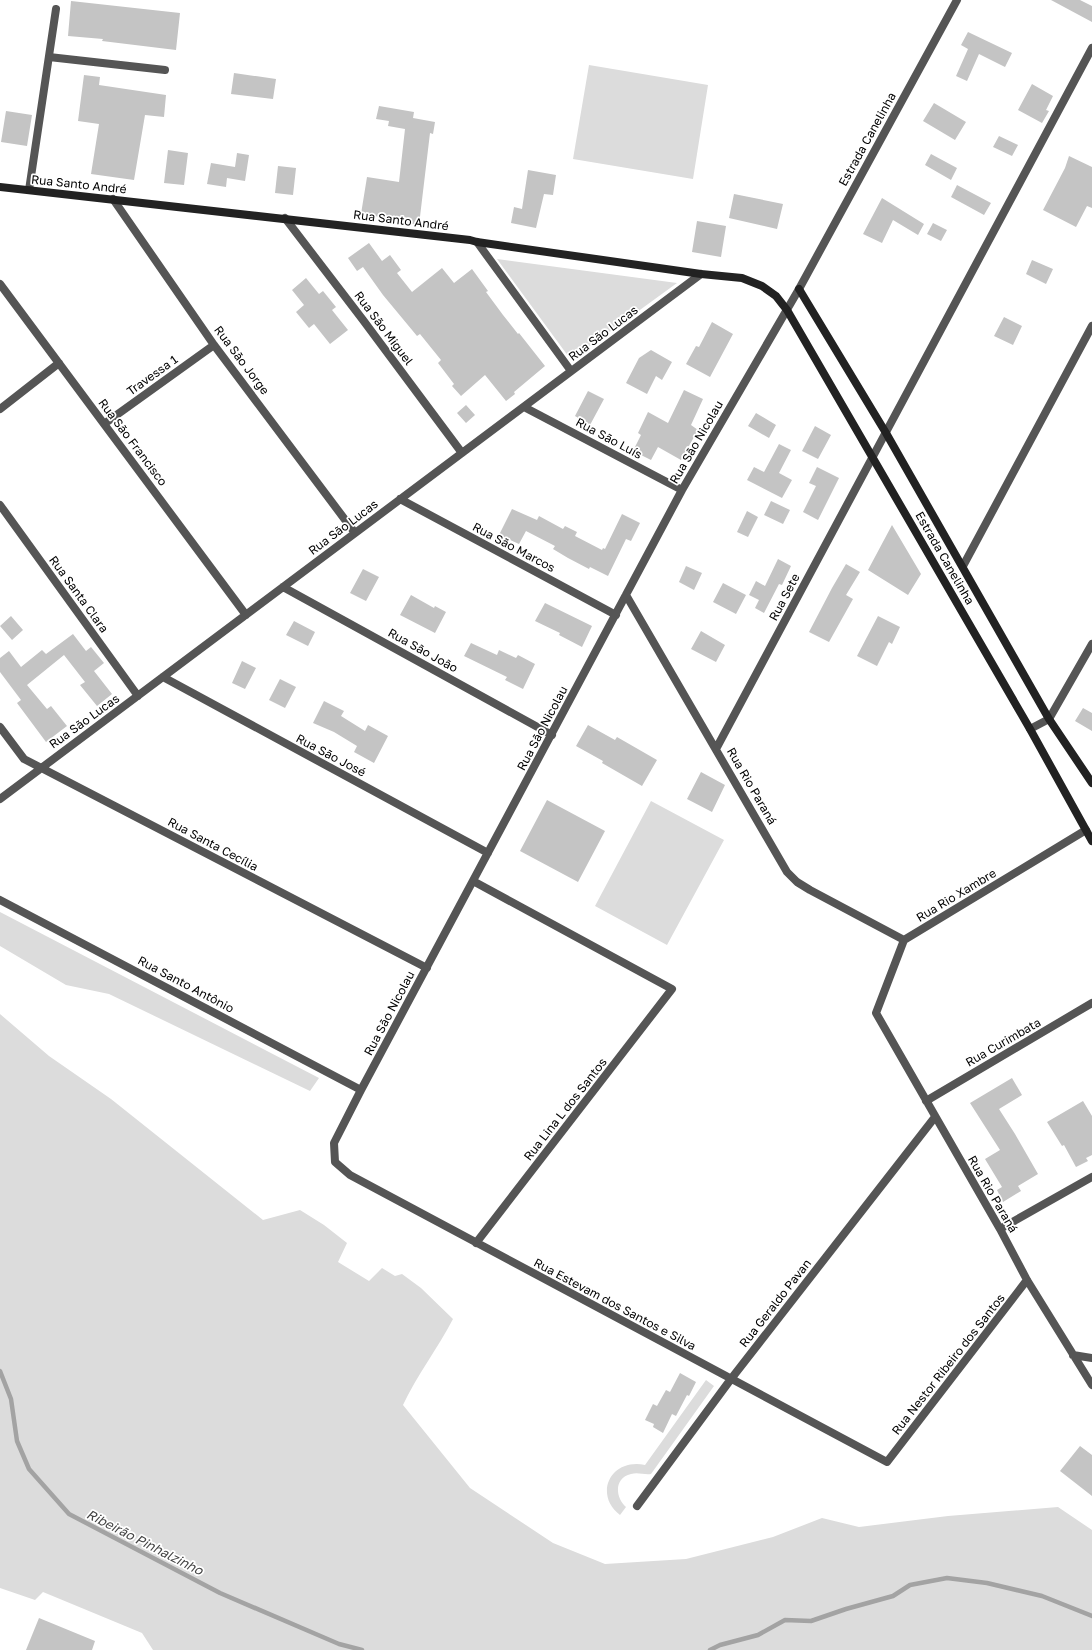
<svg xmlns="http://www.w3.org/2000/svg" width="1092" height="1650" viewBox="0 0 1092 1650" font-family="'Golos Text',sans-serif">
  <style>
    .green { fill: #dcdcdc }
    .lines { fill: none; stroke-linecap: round; stroke-linejoin: round }
    .stream { stroke: #a3a3a3; stroke-width: 4.5 }
    .building { fill: #c4c4c4 }
    .street { stroke: #555; stroke-width: 8 }
    .secondary { stroke: #222; stroke-width: 8 }
    .labels { text-anchor: middle; dominant-baseline: central; stroke-width: 3.5; stroke-linejoin: round; paint-order: stroke }
    .street-label { font-size: 12px; fill: #000; stroke: #fff }
    .water-label { font-size: 13px; font-style: italic; fill: #444; stroke: #fff }
  </style>
  <rect width="100%" height="100%" fill="#fff"/>
  <path class="green" d="M 589,65 L 708,85 L 693,179 L 573,159 Z
    M 497,259 L 677,283 L 571,360 Z
    M 651,801 L 724,840 L 667,945 L 595,906 Z
    M 0,912 L 319,1078 L 310,1091 L 109,994 L 66,985 L 0,946 Z
    M 0,1014 L 49,1056 L 111,1099 L 263,1220 L 300,1210 L 324,1225 L 347,1243 L 338,1262 L 369,1281 L 382,1268 L 395,1276 L 402,1274 L 421,1288 L 453,1319 C 438,1348 417,1375 403,1405 L 470,1488 L 553,1543 L 605,1564 L 686,1559 L 773,1537 L 822,1518 L 859,1527 L 948,1516 L 1058,1507 L 1092,1530 L 1092,1650 L 153,1650 L 142,1633 L 43,1592 L 35,1600 L 0,1588 Z
    M 706,1380 L 714,1386 L 651,1474 C 644,1475 638,1472 631,1474 C 614,1478 615,1497 626,1507 L 620,1515 C 593,1494 611,1458 645,1465 Z"/>
  <g class="lines">
    <path class="stream" d="M 0,1371 L 11,1399 L 17,1441 L 29,1469 L 69,1514 L 220,1593 L 339,1644 L 362,1650
      M 710,1650 L 720,1645 L 758,1635 L 785,1620 L 811,1621 L 846,1609 L 893,1596 L 910,1585 L 947,1578 L 987,1583 L 1042,1596 L 1092,1616"/>
  </g>
  <path class="building" d="M 1051,0 L 1080,0 L 1092,6 L 1092,22 Z
    M 71,1 L 180,13 L 176,50 L 102,41 L 103,39 L 68,36 Z
    M 968,32 L 1012,53 L 1005,67 L 979,54 L 967,81 L 956,76 L 968,49 L 961,45 Z
    M 234,73 L 276,79 L 273,99 L 231,94 Z
    M 84,75 L 100,77 L 99,85 L 166,95 L 164,117 L 145,115 L 134,180 L 91,174 L 99,124 L 78,121 Z
    M 1032,84 L 1053,96 L 1046,110 L 1049,111 L 1042,123 L 1018,110 Z
    M 934,103 L 966,122 L 955,140 L 923,121 Z
    M 379,106 L 414,112 L 413,118 L 435,122 L 433,134 L 430,133 L 419,225 L 393,221 L 393,219 L 361,214 L 367,177 L 399,182 L 405,129 L 388,126 L 389,121 L 376,119 Z
    M 6,111 L 32,115 L 27,146 L 1,142 Z
    M 999,136 L 1018,145 L 1012,156 L 993,147 Z
    M 168,150 L 188,153 L 184,185 L 164,183 Z
    M 237,153 L 249,155 L 245,181 L 227,178 L 226,187 L 207,184 L 211,163 L 235,167 Z
    M 931,154 L 957,168 L 951,180 L 925,165 Z
    M 1069,156 L 1092,167 L 1092,208 L 1087,206 L 1076,227 L 1043,210 L 1065,168 Z
    M 278,166 L 296,168 L 293,195 L 275,193 Z
    M 528,170 L 556,175 L 553,195 L 544,194 L 536,228 L 511,223 L 514,207 L 522,209 Z
    M 957,185 L 991,203 L 984,215 L 951,197 Z
    M 734,194 L 783,204 L 777,229 L 729,218 Z
    M 882,198 L 924,224 L 918,235 L 893,220 L 882,243 L 863,234 Z
    M 697,221 L 726,226 L 721,257 L 692,252 Z
    M 933,223 L 947,230 L 941,241 L 927,234 Z
    M 369,243 L 382,261 L 390,255 L 401,270 L 397,273 L 412,292 L 442,268 L 454,283 L 472,269 L 488,291 L 486,292 L 503,315 L 518,334 L 519,333 L 545,366 L 514,392 L 515,394 L 506,401 L 485,375 L 461,396 L 452,386 L 454,384 L 438,363 L 441,360 L 420,334 L 417,336 L 383,295 L 363,267 L 357,271 L 348,258 Z
    M 1032,260 L 1053,269 L 1046,284 L 1026,274 Z
    M 306,278 L 319,294 L 323,291 L 336,307 L 332,310 L 348,330 L 330,344 L 314,324 L 309,328 L 296,312 L 304,305 L 292,290 Z
    M 1004,317 L 1022,326 L 1013,345 L 994,336 Z
    M 712,322 L 733,334 L 710,377 L 686,364 L 696,346 L 699,347 Z
    M 651,350 L 672,362 L 662,380 L 656,376 L 647,394 L 626,383 L 639,358 Z
    M 684,390 L 703,399 L 691,425 L 698,430 L 681,460 L 658,447 L 651,460 L 633,451 L 641,435 L 638,433 L 648,412 L 668,423 Z
    M 588,391 L 604,399 L 590,425 L 575,416 Z
    M 466,405 L 475,415 L 466,423 L 457,413 Z
    M 756,413 L 776,425 L 769,438 L 748,426 Z
    M 815,426 L 831,435 L 818,459 L 802,451 Z
    M 779,444 L 791,450 L 779,473 L 792,480 L 782,498 L 747,480 L 754,467 L 764,472 Z
    M 817,467 L 839,478 L 818,520 L 803,512 L 816,486 L 809,483 Z
    M 771,501 L 790,510 L 783,524 L 764,515 Z
    M 512,509 L 537,520 L 539,516 L 563,529 L 565,526 L 577,532 L 575,536 L 602,550 L 603,548 L 605,549 L 622,514 L 640,523 L 631,541 L 626,539 L 608,576 L 590,567 L 589,569 L 568,558 L 553,549 L 555,546 L 526,531 L 519,544 L 499,535 Z
    M 747,511 L 758,517 L 748,537 L 737,532 Z
    M 892,525 L 921,574 L 908,595 L 868,570 Z
    M 778,559 L 791,566 L 782,585 L 779,584 L 764,613 L 755,608 L 759,600 L 749,595 L 756,581 L 765,586 Z
    M 846,564 L 860,572 L 846,595 L 853,599 L 829,642 L 809,632 L 832,588 Z
    M 686,566 L 702,573 L 694,590 L 679,582 Z
    M 363,569 L 379,577 L 366,601 L 350,593 Z
    M 723,583 L 746,595 L 736,614 L 713,602 Z
    M 411,595 L 434,608 L 435,606 L 446,612 L 435,633 L 400,615 Z
    M 545,603 L 592,626 L 582,647 L 559,635 L 560,633 L 535,621 Z
    M 11,616 L 23,630 L 12,640 L 0,626 Z
    M 878,616 L 900,627 L 892,644 L 889,642 L 877,666 L 857,656 Z
    M 294,621 L 315,632 L 308,646 L 286,635 Z
    M 701,631 L 725,645 L 716,662 L 691,649 Z
    M 73,634 L 86,651 L 91,647 L 104,663 L 94,671 L 112,694 L 97,706 L 80,685 L 85,682 L 64,655 L 27,685 L 47,709 L 51,706 L 67,726 L 46,742 L 17,703 L 21,700 L 0,672 L 0,658 L 9,651 L 21,667 L 42,650 L 46,654 Z
    M 471,643 L 497,655 L 499,650 L 516,658 L 518,655 L 535,664 L 523,689 L 505,680 L 507,677 L 464,656 Z
    M 242,661 L 256,668 L 245,689 L 232,683 Z
    M 280,679 L 296,687 L 285,708 L 269,700 Z
    M 324,701 L 344,711 L 341,716 L 365,731 L 368,725 L 388,736 L 374,763 L 354,752 L 357,746 L 334,732 L 313,723 Z
    M 1083,708 L 1092,713 L 1092,731 L 1075,721 Z
    M 588,725 L 615,740 L 617,737 L 657,760 L 642,786 L 602,763 L 603,761 L 576,746 Z
    M 701,772 L 725,785 L 712,812 L 687,799 Z
    M 547,800 L 605,831 L 578,882 L 520,851 Z
    M 1012,1078 L 1022,1095 L 999,1109 L 1015,1134 L 1038,1174 L 1018,1186 L 1021,1191 L 1003,1202 L 997,1190 L 1002,1187 L 985,1159 L 1000,1150 L 970,1103 Z
    M 1083,1101 L 1092,1116 L 1092,1155 L 1086,1158 L 1088,1161 L 1076,1167 L 1064,1145 L 1062,1146 L 1047,1122 Z
    M 680,1373 L 696,1382 L 689,1396 L 687,1395 L 676,1416 L 672,1414 L 663,1433 L 653,1427 L 654,1424 L 645,1420 L 653,1404 L 657,1406 L 666,1390 L 670,1392 Z
    M 1080,1446 L 1092,1455 L 1092,1496 L 1060,1471 Z
    M 39,1618 L 95,1641 L 92,1650 L 26,1650 Z"/>
  <g class="lines">
    <path class="street" d="M 957,0 L 799,289 L 682,490 L 361,1090 L 334,1143 L 335,1162 L 350,1175 L 887,1462 L 1027,1280
      M 49,57 L 165,70
      M 29,190 L 56,9
      M 113,199 L 214,345 L 355,533
      M 285,218 L 363,320 L 462,453
      M 477,242 L 571,371
      M 0,284 L 246,615
      M 524,407 L 682,490
      M 0,409 L 59,363
      M 104,424 L 214,345
      M 400,499 L 616,615
      M 0,505 L 138,696
      M 963,566 L 1092,326
      M 283,587 L 552,735
      M 626,595 L 787,872 L 797,882 L 810,890 L 904,940
      M 163,677 L 488,853
      M 0,727 L 24,759 L 427,968
      M 1030,729 L 1049,719 L 1092,644
      M 716,749 L 1092,48
      M 0,799 L 701,274
      M 1086,830 L 904,940 L 876,1013 L 1000,1229 L 1027,1280 L 1092,1385
      M 473,881 L 672,989 L 476,1243
      M 0,900 L 361,1090
      M 926,1101 L 1092,1003
      M 1000,1229 L 1092,1177
      M 1073,1355 L 1092,1358
      M 637,1506 L 731,1379 L 935,1117"/>
    <path class="secondary" d="M 0,187 L 470,240 L 477,242 L 701,274 L 742,278 L 762,286 L 776,296 L 787,310 L 1030,729 L 1092,841
      M 799,289 L 886,433 L 1049,719 L 1092,783"/>
  </g>
  <g class="labels">
    <g class="street-label">
      <text transform="translate(867 139) rotate(-61)">Estrada Canelinha</text>
      <text transform="translate(79 184) rotate(6)">Rua Santo André</text>
      <text transform="translate(401 220) rotate(7)">Rua Santo André</text>
      <text transform="translate(384 328) rotate(53)">Rua São Miguel</text>
      <text transform="translate(603 333) rotate(-37)">Rua São Lucas</text>
      <text transform="translate(242 360) rotate(53)">Rua São Jorge</text>
      <text transform="translate(152 375) rotate(-36)">Travessa 1</text>
      <text transform="translate(609 438) rotate(28)">Rua São Luís</text>
      <text transform="translate(133 442) rotate(53)">Rua São Francisco</text>
      <text transform="translate(696 442) rotate(-60)">Rua São Nicolau</text>
      <text transform="translate(343 527) rotate(-37)">Rua São Lucas</text>
      <text transform="translate(514 547) rotate(28)">Rua São Marcos</text>
      <text transform="translate(945 558) rotate(60)">Estrada Canelinha</text>
      <text transform="translate(79 594) rotate(54)">Rua Santa Clara</text>
      <text transform="translate(784 597) rotate(-62)">Rua Sete</text>
      <text transform="translate(423 650) rotate(29)">Rua São João</text>
      <text transform="translate(84 721) rotate(-36)">Rua São Lucas</text>
      <text transform="translate(542 728) rotate(-62)">Rua São Nicolau</text>
      <text transform="translate(331 755) rotate(28)">Rua São José</text>
      <text transform="translate(752 786) rotate(60)">Rua Rio Paraná</text>
      <text transform="translate(213 844) rotate(28)">Rua Santa Cecília</text>
      <text transform="translate(956 895) rotate(-31)">Rua Rio Xambre</text>
      <text transform="translate(186 984) rotate(28)">Rua Santo Antônio</text>
      <text transform="translate(389 1013) rotate(-62)">Rua São Nicolau</text>
      <text transform="translate(1003 1042) rotate(-30)">Rua Curimbata</text>
      <text transform="translate(565 1109) rotate(-52)">Rua Lina L dos Santos</text>
      <text transform="translate(993 1194) rotate(60)">Rua Rio Paraná</text>
      <text transform="translate(775 1303) rotate(-52)">Rua Geraldo Pavan</text>
      <text transform="translate(615 1304) rotate(28)">Rua Estevam dos Santos e Silva</text>
      <text transform="translate(948 1364) rotate(-52)">Rua Nestor Ribeiro dos Santos</text>
    </g>
    <g class="water-label">
      <text transform="translate(145 1542) rotate(27)">Ribeirão Pinhalzinho</text>
    </g>
  </g>
</svg>
